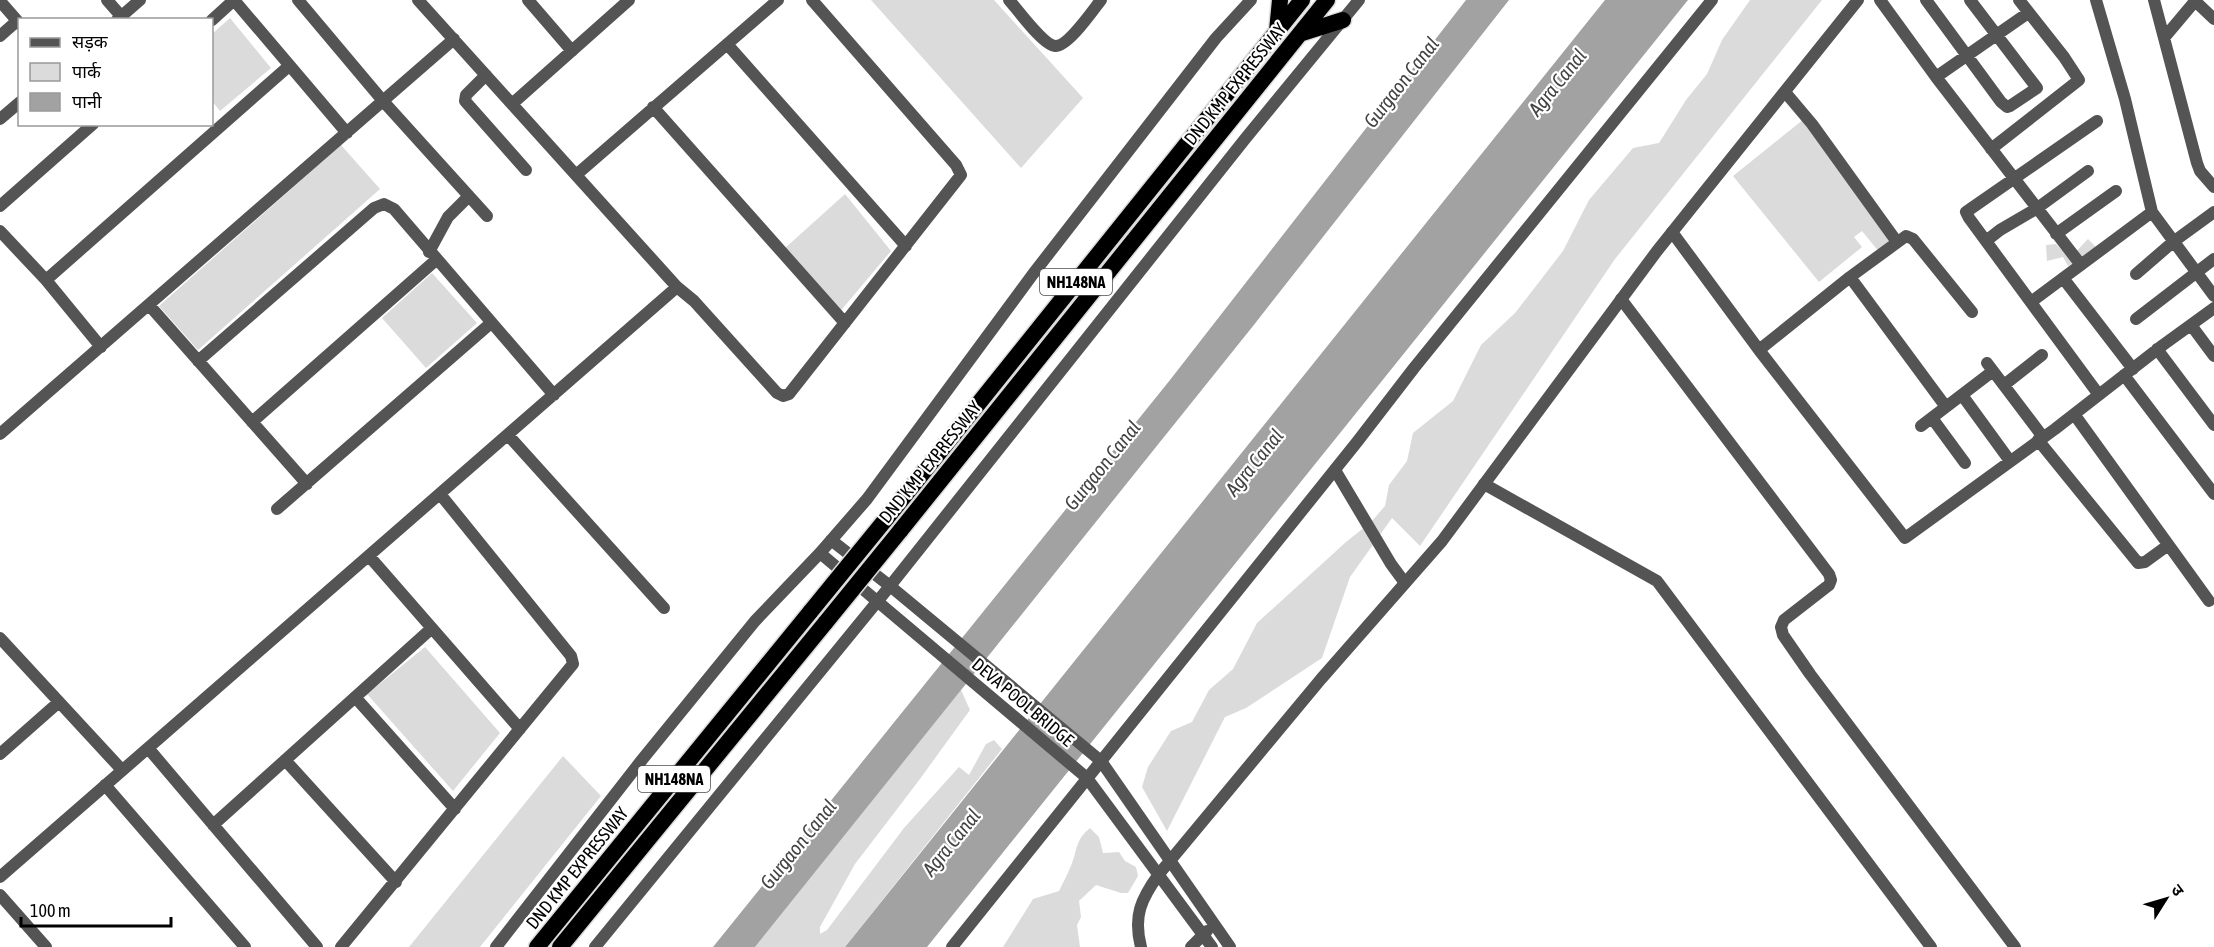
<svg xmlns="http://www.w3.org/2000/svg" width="2214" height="947" viewBox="0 0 2214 947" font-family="'Asap Condensed','Noto Sans Devanagari',sans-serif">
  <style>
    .green { fill: #dbdbdb }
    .water { fill: #a2a2a2 }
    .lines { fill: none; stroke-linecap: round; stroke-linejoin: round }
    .trunk-casing { stroke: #dbdbdb; stroke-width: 19 }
    .minor { stroke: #545454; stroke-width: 12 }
    .tertiary { stroke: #545454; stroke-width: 12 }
    .trunk { stroke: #000; stroke-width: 16 }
    .trunk-bridge-casing { stroke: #dbdbdb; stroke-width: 19; stroke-linecap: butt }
    .trunk-bridge { stroke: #000; stroke-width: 16 }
    .labels { text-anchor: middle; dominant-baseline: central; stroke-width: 4.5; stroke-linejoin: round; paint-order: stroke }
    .shield { fill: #fff; stroke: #4c4c4c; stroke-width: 1.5 }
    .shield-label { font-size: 16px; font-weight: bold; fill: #000 }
    .street-label { font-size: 18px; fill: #000; stroke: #fff }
    .water-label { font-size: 20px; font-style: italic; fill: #434343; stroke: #fff }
  </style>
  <rect width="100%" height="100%" fill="#fff"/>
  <path class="green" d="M 871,0 L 994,0 L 1083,98 L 1021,168 Z
    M 1750,0 L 1822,0 L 1615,259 L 1420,546 L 1392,518 L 1350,577 L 1322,658 L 1246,708 L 1225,717 L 1167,831 L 1142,787 L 1148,767 L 1171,731 L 1192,722 L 1209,690 L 1233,669 L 1257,623 L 1346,542 L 1371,522 L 1385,506 L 1389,485 L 1407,461 L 1413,433 L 1453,401 L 1481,345 L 1515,313 L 1563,251 L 1589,200 L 1633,148 L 1659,143 L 1686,100 L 1707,74 L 1722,40 Z
    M 230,18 L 271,68 L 220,111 L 212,101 L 212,34 Z
    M 1804,119 L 1899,237 L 1880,253 L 1862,231 L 1854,237 L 1862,247 L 1819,282 L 1733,176 Z
    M 341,145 L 380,189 L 198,350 L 159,306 Z
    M 845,194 L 891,251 L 838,314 L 784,249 Z
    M 2088,239 L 2102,253 L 2078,260 L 2068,266 L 2063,257 L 2047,261 L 2046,245 L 2056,244 L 2070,258 Z
    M 432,273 L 477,323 L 426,368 L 382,318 Z
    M 425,647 L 500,733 L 453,791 L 367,694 Z
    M 961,690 L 970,710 L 917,783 L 855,864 L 820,927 L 820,934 L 827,930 L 904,828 L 959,767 L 969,775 L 986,744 L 994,740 L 1002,749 L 845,947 L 755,947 Z
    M 563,756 L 601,796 L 480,947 L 409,947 Z
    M 1090,828 L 1099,837 L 1103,853 L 1119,852 L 1125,861 L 1136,867 L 1138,876 L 1128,893 L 1121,893 L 1096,885 L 1079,901 L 1081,917 L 1077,925 L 1080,947 L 1003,947 L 1033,899 L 1059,891 C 1063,883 1067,875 1070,868 C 1078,851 1074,841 1090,828 Z"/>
  <path class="water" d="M 1466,0 L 1509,0 L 1253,326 L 755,947 L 713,947 L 1170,380 Z
    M 1605,0 L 1688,0 L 927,947 L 845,947 Z"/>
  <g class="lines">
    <g class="trunk-casing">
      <path id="trunk" d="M 1277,31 L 1280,0
        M 1302,33 L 1343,20
        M 886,519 L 1302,0
        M 900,531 L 1327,0
        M 537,947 L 811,611
        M 560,947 L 826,622"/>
    </g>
    <path class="minor" d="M 107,0 L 121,16
      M 298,0 L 383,101 L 487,216
      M 418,0 L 677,287 L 694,301 L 777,393 L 783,396 L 789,394 L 961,175 L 956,165 L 812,0
      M 528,0 L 572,51
      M 1009,0 C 1018,10 1043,45 1055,46 C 1068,47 1093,10 1101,0
      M 1880,0 L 1936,77 L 2081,265
      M 1926,0 L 2001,102 L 2007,107 L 2010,106 L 2037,88 L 1970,0
      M 2096,0 L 2125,99 L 2152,212 L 2214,296
      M 2154,0 L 2197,163 L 2200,171 L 2214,187
      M 0,1 L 20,24
      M 2195,1 L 2214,19
      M 212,20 L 234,0 L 347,133
      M 0,36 L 17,21
      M 2164,38 L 2196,0
      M 727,44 L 906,246
      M 486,75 L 466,95 L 465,101 L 526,170
      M 1936,77 L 2028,13
      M 1785,92 L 1812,124 L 1897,242
      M 512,104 L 629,0
      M 653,107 L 845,323
      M 2097,121 L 1966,212 L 1969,218 L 2099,395
      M 1991,149 L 2079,80 L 2064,57 L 2019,0
      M 576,175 L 778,0
      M 0,206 L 93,124
      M 0,231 L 46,280 L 101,347
      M 1672,232 L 1759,350 L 1905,538 L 2055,429 L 2163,345 L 2214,308
      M 2056,234 L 2116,191
      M 1986,241 L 2000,230 L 2036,209 L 2088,171
      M 429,252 L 448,217 L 469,196
      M 2136,274 L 2173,242 L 2214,212
      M 1850,277 L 1946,407
      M 2063,278 L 2133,369
      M 46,280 L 289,66
      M 1621,299 L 1829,574 L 1831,580 L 1829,585 L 1784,620 L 1781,627 L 1783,635 L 1810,674 L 2015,947
      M 2031,302 L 2152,212
      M 149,305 L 307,484
      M 2136,319 L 2214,259
      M 2191,325 L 2214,356
      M 2157,349 L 2214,425
      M 1759,350 L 1850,277 L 1906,236 L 1913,239 L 1972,312
      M 198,361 L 374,208 L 384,204 L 394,209 L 554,395
      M 1987,363 L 2043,437
      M 2124,375 L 2214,494
      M 2004,385 L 2042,355
      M 1962,395 L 2010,461
      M 2074,414 L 2209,601
      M 1932,418 L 1965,463
      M 252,422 L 436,260
      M 1921,426 L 1993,371
      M 0,434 L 454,39
      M 508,435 L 664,608
      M 2038,440 L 2138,563 L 2145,562 L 2167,546
      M 1335,470 L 1391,564 L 1405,583
      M 1484,484 L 1657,581 L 1931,947
      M 277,509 L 491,323
      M 369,556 L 520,729
      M 0,638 L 122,770
      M 355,697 L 455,809
      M 148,748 L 317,947
      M 0,754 L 59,702
      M 285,760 L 396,882
      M 105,785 L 245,947
      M 213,825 L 432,628
      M 0,877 L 677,287
      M 0,895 L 46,947
      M 341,947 L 573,664 L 571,656 L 440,494"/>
    <path class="tertiary" d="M 117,20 L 140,0
      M 0,119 L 20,102
      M 831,540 L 890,586 L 1101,761 L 1230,947
      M 820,553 L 1087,778 L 1212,947
      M 496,947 L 641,761 L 755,621 L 820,553 L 867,499 L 1033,274 L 1216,38 L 1251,0
      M 595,947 L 890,586 L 1245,139 L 1359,0
      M 952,947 L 1357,442 L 1414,368 L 1712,0
      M 1141,947 C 1133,916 1141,899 1159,874 L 1321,679 L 1442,541 L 1657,251 L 1858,0
      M 1191,947 L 1207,931"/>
    <use href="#trunk" class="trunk"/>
    <g class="trunk-bridge-casing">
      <path id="trunk-bridge" d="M 811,611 L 886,519
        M 826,622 L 900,531"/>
    </g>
    <use href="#trunk-bridge" class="trunk-bridge"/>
  </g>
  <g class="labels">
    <g class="shield">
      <rect x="1040" y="269" width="72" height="26" rx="4.5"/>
      <rect x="638" y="766" width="72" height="26" rx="4.5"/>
    </g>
    <g class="shield-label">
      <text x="1076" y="282">NH148NA</text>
      <text x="674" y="779">NH148NA</text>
    </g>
    <g class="street-label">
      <text transform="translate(1235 84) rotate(-51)">DND KMP EXPRESSWAY</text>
      <text transform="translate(930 462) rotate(-51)">DND KMP EXPRESSWAY</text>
      <text transform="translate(1023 702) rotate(40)">DEVA POOL BRIDGE</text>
      <text transform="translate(577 868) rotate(-51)">DND KMP EXPRESSWAY</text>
    </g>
    <g class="water-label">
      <text transform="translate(1401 82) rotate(-52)">Gurgaon Canal</text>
      <text transform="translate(1557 82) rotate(-51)">Agra Canal</text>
      <text transform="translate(1254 462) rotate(-51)">Agra Canal</text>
      <text transform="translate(1102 465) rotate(-51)">Gurgaon Canal</text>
      <text transform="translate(951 842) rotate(-51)">Agra Canal</text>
      <text transform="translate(798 844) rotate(-51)">Gurgaon Canal</text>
    </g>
  </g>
  <rect x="18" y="18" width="195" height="108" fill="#ffffff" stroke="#999999" stroke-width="1.5"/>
  <rect x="30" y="38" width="30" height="9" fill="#545454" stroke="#999999" stroke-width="1.5"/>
  <text x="72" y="48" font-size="18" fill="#000000">सड़क</text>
  <rect x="30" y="63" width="30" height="18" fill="#dbdbdb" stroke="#999999" stroke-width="1.5"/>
  <text x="72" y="78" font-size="18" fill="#000000">पार्क</text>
  <rect x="30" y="93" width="30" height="18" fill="#a2a2a2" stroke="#999999" stroke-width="1.5"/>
  <text x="72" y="108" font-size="18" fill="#000000">पानी</text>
  <g transform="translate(2166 899) rotate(53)" stroke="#ffffff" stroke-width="4.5" paint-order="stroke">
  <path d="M0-4.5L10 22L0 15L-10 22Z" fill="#000000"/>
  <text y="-9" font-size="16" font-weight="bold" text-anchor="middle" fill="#000000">उ</text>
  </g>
  <path d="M21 917v9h150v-9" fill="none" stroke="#000000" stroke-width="3"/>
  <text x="30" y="917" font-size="18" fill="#000000" stroke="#ffffff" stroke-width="4.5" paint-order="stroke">100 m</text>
</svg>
